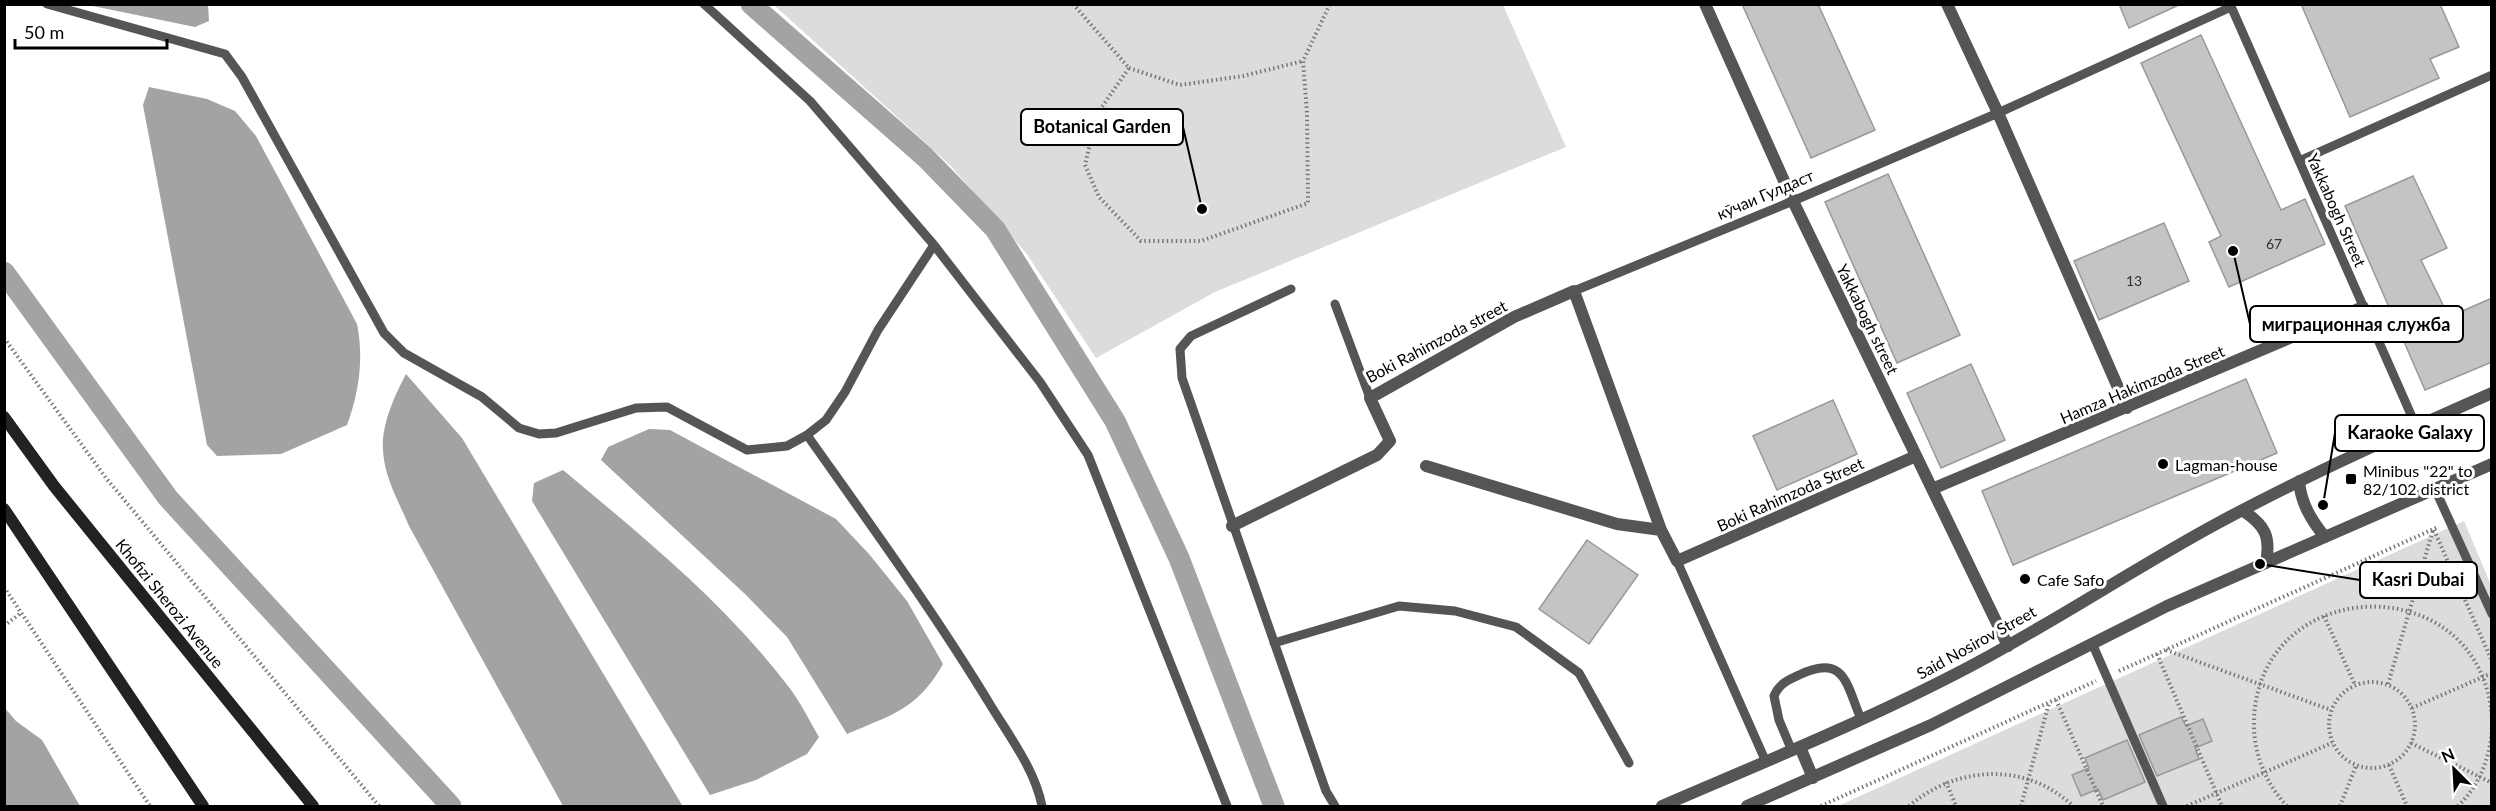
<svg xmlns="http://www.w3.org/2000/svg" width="2496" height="811" viewBox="0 0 2496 811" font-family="Lato,sans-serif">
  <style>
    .green { fill: #dcdcdc }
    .water { fill: #a3a3a3 }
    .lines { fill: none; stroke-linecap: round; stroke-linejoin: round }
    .canal { stroke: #a3a3a3; stroke-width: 21 }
    .building { fill: #c4c4c4; stroke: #999; stroke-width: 1.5 }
    .path { stroke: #777; stroke-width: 4; stroke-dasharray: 1.5 3; stroke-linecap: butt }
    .service { stroke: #555; stroke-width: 9 }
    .minor { stroke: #555; stroke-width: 12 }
    .secondary { stroke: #222; stroke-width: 12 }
    .poi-dot { fill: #000; stroke: #fff; stroke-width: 2 }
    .labels { text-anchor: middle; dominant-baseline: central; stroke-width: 6; stroke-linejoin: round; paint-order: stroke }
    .number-label { font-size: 14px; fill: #313131 }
    .street-label { font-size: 16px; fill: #000; stroke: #fff }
    .poi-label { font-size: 16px; fill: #000; stroke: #fff; text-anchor: start }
    .leader { fill: none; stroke: #000; stroke-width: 2 }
    .callout-dot { fill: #000; stroke: #fff; stroke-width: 2 }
    .callout { fill: #fff; stroke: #000; stroke-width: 2 }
    .callout-label { font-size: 18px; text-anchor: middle; font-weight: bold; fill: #000 }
  </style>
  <rect width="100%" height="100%" fill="#fff"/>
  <path class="green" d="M 774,5 L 1503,5 L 1566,147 L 1215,292 L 1096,358 L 1026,253 L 950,165 Z
    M 2464,521 L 2491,585 L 2491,806 L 1838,806 Z"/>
  <path class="water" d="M 88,5 L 208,5 L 209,21 L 195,27 Z
    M 149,87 L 207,99 L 235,111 L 256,136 L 357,324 C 364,358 359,393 347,425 L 281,454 L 217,456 L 207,445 L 143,105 Z
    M 406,374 L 462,438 L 682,805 L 563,806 L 409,526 C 399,502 384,477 383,450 C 381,425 395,395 406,374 Z
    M 649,429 L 670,430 L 836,519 L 869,554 L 907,601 L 943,664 C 917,710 893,714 847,734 L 787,637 L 745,594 L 601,460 L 608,447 Z
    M 563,470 C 643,537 724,602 788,686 C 800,701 809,720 819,737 L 807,754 L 756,780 L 710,795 L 532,501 L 534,483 Z
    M 4,707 L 16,721 L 42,740 L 80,806 L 5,806 Z"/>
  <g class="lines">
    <path class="canal" d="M 751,4 L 925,157 L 995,229 L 1115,421 L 1179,558 L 1274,806
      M 4,272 L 168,498 L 451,806"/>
  </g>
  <path class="building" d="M 1742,4 L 1818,4 L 1875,130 L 1811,158 Z
    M 2119,4 L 2181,4 L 2129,28 Z
    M 2301,4 L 2440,4 L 2459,47 L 2430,59 L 2439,78 L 2350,117 Z
    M 2201,35 L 2281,210 L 2305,199 L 2325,244 L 2229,287 L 2209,242 L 2221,236 L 2141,63 Z
    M 1888,174 L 1960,335 L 1897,363 L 1825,202 Z
    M 2413,176 L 2447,248 L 2421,260 L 2449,317 L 2492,298 L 2492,362 L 2425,390 L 2345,206 Z
    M 2164,223 L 2189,281 L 2099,320 L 2074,261 Z
    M 1971,364 L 2005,440 L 1941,468 L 1907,393 Z
    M 2246,379 L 2277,453 L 2013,565 L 1982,491 Z
    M 1833,400 L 1857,454 L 1777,490 L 1753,436 Z
    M 1587,540 L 1638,575 L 1589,644 L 1539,609 Z
    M 2181,717 L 2186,726 L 2203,719 L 2212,741 L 2195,748 L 2199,759 L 2157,776 L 2139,735 Z
    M 2127,740 L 2145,782 L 2103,800 L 2098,789 L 2081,796 L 2072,775 L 2089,768 L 2085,758 Z"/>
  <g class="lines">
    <path class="path" d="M 1073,4 L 1129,68 L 1097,114 L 1085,165 L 1099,197 L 1141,241 L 1201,241 L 1308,203 L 1307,113 L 1303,61 L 1330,4
      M 1129,68 L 1180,85 L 1243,76 L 1303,61
      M 4,338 L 106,478 L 379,806
      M 2434,530 L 2492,661
      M 4,587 L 150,806
      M 2324,616 L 2355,685
      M 4,626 L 22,612
      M 2166,650 L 2331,710
      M 2157,654 L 2222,806
      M 2119,671 L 2438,527
      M2329 725a43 43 0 1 1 86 0a43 43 0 1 1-86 0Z
      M 2388,684 L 2433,530
      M 2056,700 L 2103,806
      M 2412,708 L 2492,673
      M 2411,743 L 2492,783
      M 2389,765 L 2407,806
      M 1946,782 L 1956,806
      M 1821,806 L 2096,681
      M 1909,806 C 1956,766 2026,761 2073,806
      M 2021,806 L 2049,703
      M 2187,806 L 2332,743
      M 2287,806 C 2265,783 2253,752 2254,720 C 2259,572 2482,566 2492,719
      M 2340,806 L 2356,766
      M 2458,806 C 2479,786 2490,758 2492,729"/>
    <path class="service" d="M 47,4 L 225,54 L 242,77 L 384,333 L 404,353 L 482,397 L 519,428 L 539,434 L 556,433 L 636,408 L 667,407 L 747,450 L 787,446 L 807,435 L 826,420 L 845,392 L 878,330 L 934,245
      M 704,4 L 810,101 L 934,245 L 1040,382 L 1088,455 L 1227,806
      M 2230,4 L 2416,426
      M 2299,161 L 2492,75
      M 1291,289 L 1191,336 L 1180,349 L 1182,378 L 1326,791 L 1335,806
      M 1574,291 L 1793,201 L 1998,113 L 2231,7
      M 1335,304 L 1370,398
      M 807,435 C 870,524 934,612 991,706 C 1010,737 1035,770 1042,806
      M 2435,489 L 2492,614
      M 1677,561 L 1766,762
      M 1274,643 L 1399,606 L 1455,611 L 1516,627 L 1579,673 L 1629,763
      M 2092,643 L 2163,806
      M 1792,751 L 1779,720 L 1774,696 C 1779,684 1788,680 1799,675 C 1845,653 1846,684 1861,719"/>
    <path class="minor" d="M 1705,4 L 1793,201 L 2008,646
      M 1947,4 L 1998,113 L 2127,408
      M 1426,466 L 1617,524 L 1661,530
      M 2299,481 C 2301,503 2311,520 2325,537
      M 1932,489 L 2363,307
      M 2242,510 C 2265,525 2271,536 2266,563
      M 1232,526 L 1377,455 L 1390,441 L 1370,398 L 1514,317 L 1574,291 L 1661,530 L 1677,561 L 1916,456
      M 1800,747 L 1813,778
      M 1662,806 C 1764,762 1868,720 1967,668 C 2053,623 2133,569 2218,523 C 2307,475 2399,434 2492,393
      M 1747,806 L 1931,725 L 2167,606 L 2492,464"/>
    <path class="secondary" d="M 4,417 L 54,486 L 313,806
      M 4,509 L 203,806"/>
  </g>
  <g class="poi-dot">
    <circle cx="2163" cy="464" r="6"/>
    <rect x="2345" y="473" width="12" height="12" rx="3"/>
    <circle cx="2025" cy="579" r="6"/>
  </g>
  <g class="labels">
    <g class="number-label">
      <text x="2274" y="243">67</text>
      <text x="2134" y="280">13</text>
    </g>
    <g class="street-label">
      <text transform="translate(1765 194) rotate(-23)">кӯчаи Гулдаст</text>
      <text transform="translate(2337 210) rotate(66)">Yakkabogh Street</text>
      <text transform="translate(1868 319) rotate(64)">Yakkabogh street</text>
      <text transform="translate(1436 341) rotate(-28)">Boki Rahimzoda street</text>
      <text transform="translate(2142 384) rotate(-23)">Hamza Hakimzoda Street</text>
      <text transform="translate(1790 494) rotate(-24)">Boki Rahimzoda Street</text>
      <text transform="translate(170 603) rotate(51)">Khofizi Sherozi Avenue</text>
      <text transform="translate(1976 642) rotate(-29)">Said Nosirov Street</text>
    </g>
    <g class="poi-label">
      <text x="2175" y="464">Lagman-house</text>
      <text x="2363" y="470">Minibus "22" to<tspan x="2363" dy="18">82/102 district</tspan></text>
      <text x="2037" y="579">Cafe Safo</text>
    </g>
  </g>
  <path class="leader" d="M1202 209L1183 127M2233 251L2250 324M2323 505L2335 433M2260 564L2360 580"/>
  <g class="callout-dot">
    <circle cx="1202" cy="209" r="6"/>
    <circle cx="2233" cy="251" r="6"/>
    <circle cx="2323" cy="505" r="6"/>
    <circle cx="2260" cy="564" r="6"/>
  </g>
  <g class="callout">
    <rect x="1021" y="109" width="162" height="36" rx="6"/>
    <rect x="2250" y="306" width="213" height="36" rx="6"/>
    <rect x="2335" y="415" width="149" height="36" rx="6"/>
    <rect x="2360" y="562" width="117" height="36" rx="6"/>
  </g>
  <g class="callout-label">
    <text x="1102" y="133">Botanical Garden</text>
    <text x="2356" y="331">миграционная служба</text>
    <text x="2410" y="439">Karaoke Galaxy</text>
    <text x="2418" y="586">Kasri Dubai</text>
  </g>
  <rect width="2496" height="811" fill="none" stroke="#000000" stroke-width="12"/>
  <g transform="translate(2454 769) rotate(336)" stroke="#ffffff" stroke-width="4.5" paint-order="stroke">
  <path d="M0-4.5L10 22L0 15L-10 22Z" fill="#000000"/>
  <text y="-9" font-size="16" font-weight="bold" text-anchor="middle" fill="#000000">N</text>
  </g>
  <path d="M15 39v9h152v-9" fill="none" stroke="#000000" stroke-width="3"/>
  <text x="24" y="39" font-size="18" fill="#000000" stroke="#ffffff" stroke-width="4.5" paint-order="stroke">50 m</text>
</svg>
